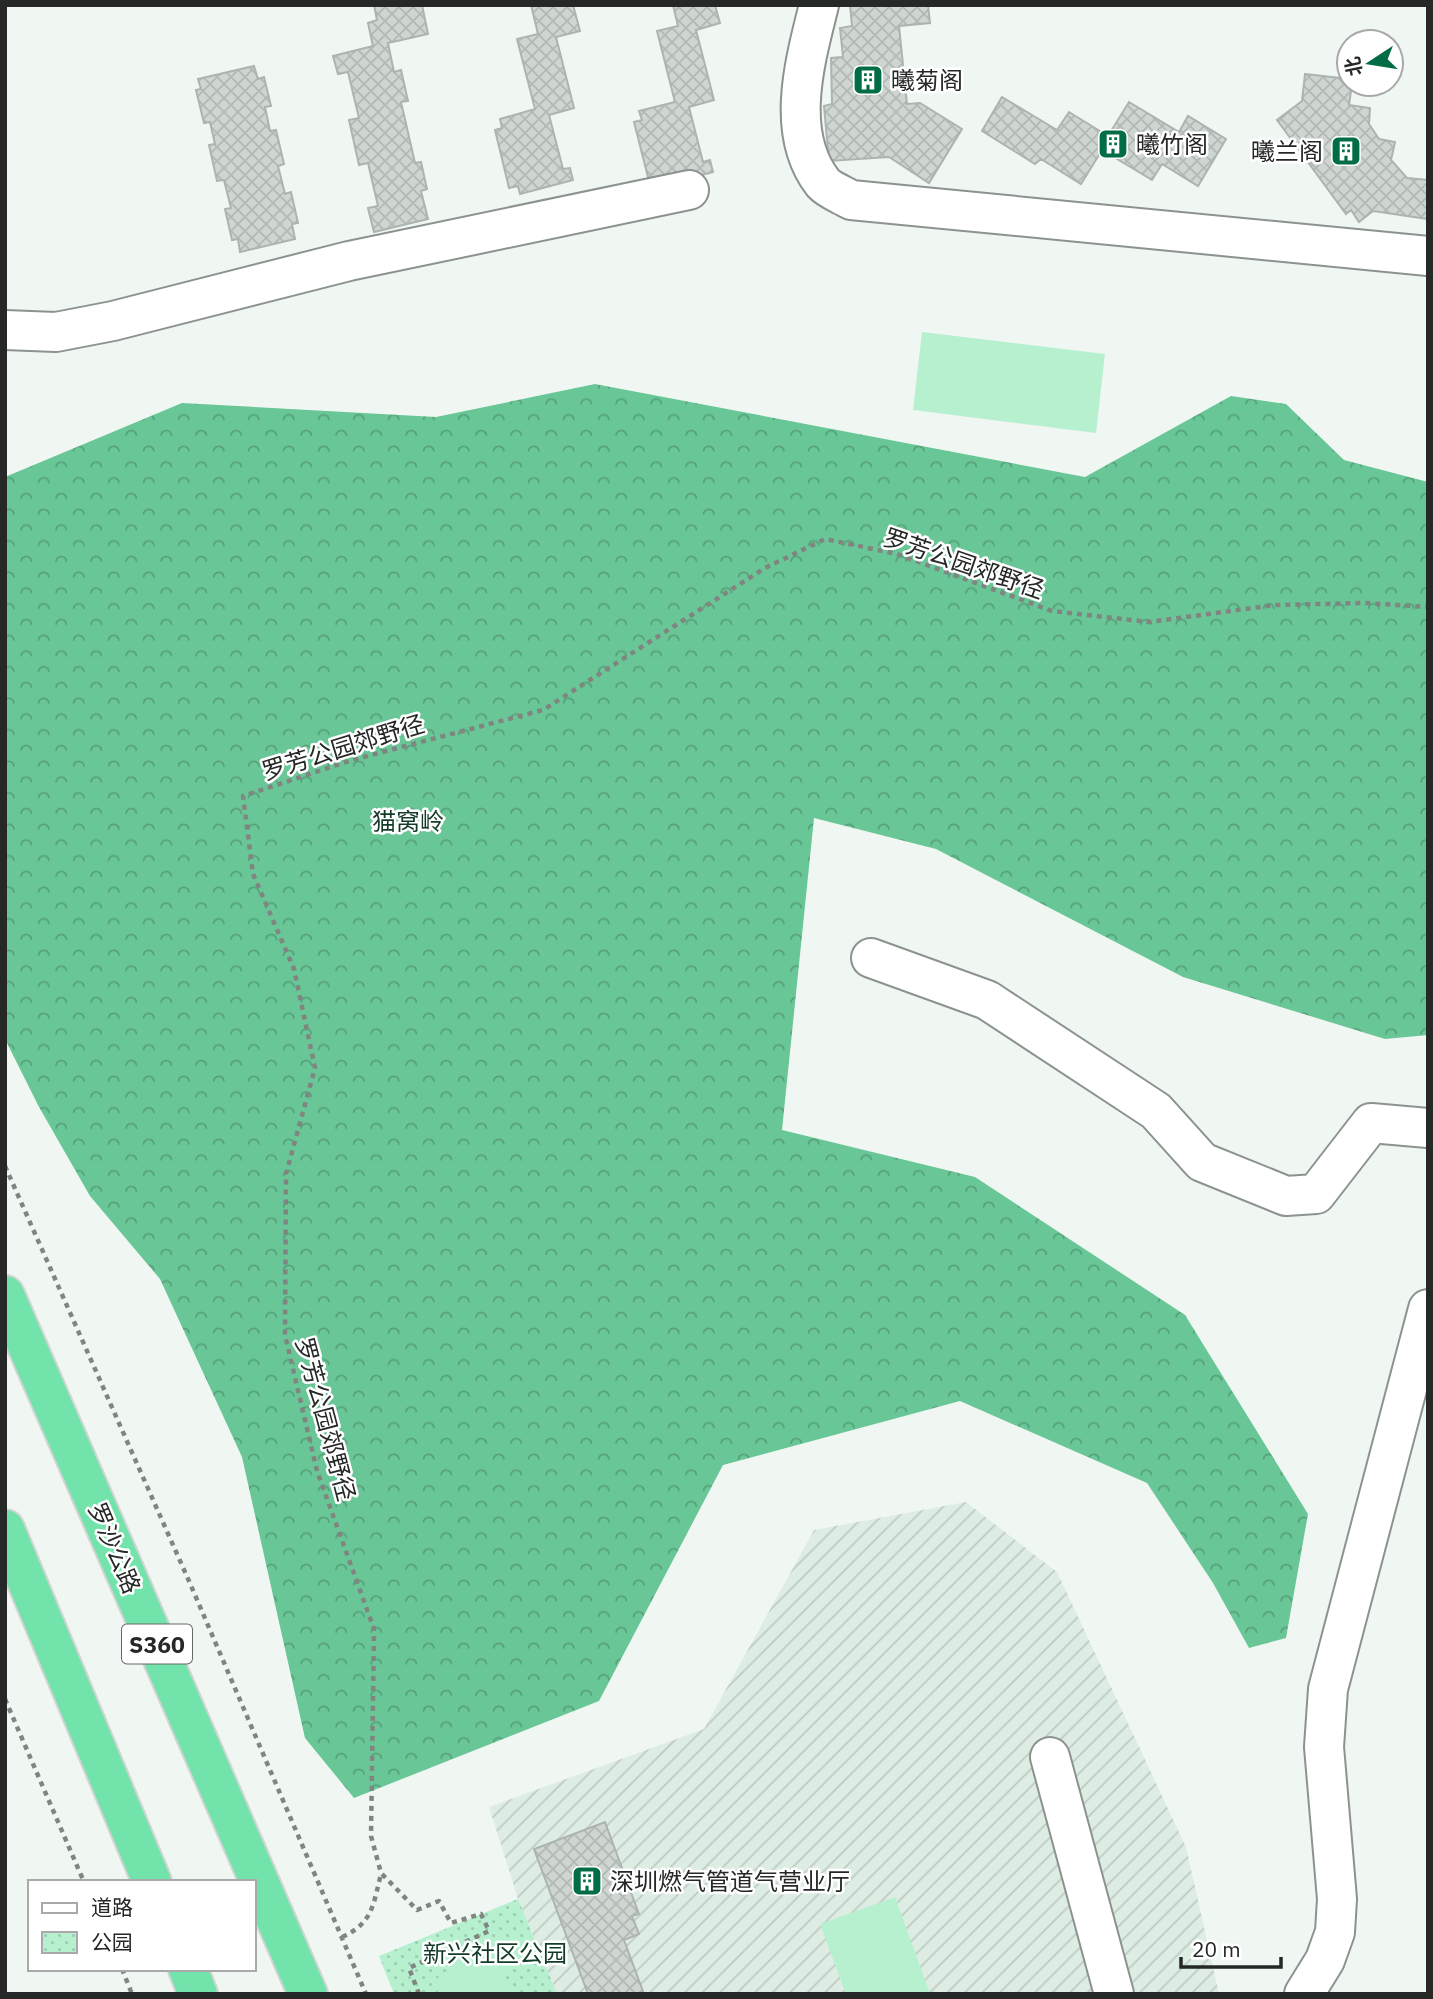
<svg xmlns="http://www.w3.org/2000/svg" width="1433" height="1999" viewBox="0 0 1433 1999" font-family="'IBM Plex Sans','Noto Sans SC',sans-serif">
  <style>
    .industrial { fill: url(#industrial-furrows) }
    .forest { fill: url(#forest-crowns) }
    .park { fill: url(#park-dots) }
    .garden { fill: #b6f0cf }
    .building { fill: url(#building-cross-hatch); stroke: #adb4b0; stroke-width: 2 }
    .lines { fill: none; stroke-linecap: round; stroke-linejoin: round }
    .minor-casing { stroke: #8c938f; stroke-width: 42 }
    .highway-casing { stroke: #d3d4d4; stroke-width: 42 }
    .path { stroke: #818582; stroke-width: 4.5; stroke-dasharray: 5 5; stroke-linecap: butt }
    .minor { stroke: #fff; stroke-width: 38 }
    .highway { stroke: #72e4ab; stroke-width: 38 }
    .labels { text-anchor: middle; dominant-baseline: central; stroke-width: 5; stroke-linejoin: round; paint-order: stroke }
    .shield { fill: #fff; stroke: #666867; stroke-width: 2 }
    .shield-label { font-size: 23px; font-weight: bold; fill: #252826 }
    .poi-label { font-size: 24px; fill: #252826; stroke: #fff; text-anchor: start }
    .street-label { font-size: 24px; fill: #252826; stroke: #fff }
    .park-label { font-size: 24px; fill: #133b28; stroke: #fff }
  </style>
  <defs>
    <pattern id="industrial-furrows" width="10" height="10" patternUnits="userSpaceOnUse" patternTransform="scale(1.75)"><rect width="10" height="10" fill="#deede4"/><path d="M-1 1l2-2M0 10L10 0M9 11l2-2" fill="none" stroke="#becbc3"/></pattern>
    <pattern id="forest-crowns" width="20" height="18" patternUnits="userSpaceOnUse" patternTransform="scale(1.75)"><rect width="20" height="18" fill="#69c696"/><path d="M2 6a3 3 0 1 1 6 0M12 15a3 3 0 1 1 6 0" fill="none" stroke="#56a17a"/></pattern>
    <pattern id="park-dots" width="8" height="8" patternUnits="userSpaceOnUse" patternTransform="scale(1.75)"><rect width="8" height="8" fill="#b6f0cf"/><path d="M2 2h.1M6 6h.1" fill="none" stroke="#9cceb2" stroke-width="1.8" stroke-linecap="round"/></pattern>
    <pattern id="building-cross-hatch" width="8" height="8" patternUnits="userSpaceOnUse" patternTransform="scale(1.75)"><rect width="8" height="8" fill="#cfd6d2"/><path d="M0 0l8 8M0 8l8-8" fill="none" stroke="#b2b8b4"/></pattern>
  </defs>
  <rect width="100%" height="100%" fill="#f0f7f3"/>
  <path class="industrial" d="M 966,1502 L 1057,1572 L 1186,1847 L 1219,1994 L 557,1994 L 518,1899 L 489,1807 L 704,1729 L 814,1530 Z"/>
  <path class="forest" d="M 595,384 L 1085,477 L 1231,396 L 1286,404 L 1344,460 L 1428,482 L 1428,1035 L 1385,1039 L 1183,977 L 936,849 L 814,818 L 782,1130 L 975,1177 L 1185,1315 L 1308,1514 L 1286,1638 L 1249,1648 L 1213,1583 L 1147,1483 L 960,1401 L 723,1465 L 599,1701 L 354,1798 L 305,1738 L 242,1457 L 160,1279 L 90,1196 L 39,1107 L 5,1039 L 5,477 L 182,403 L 436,417 Z"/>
  <path class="park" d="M 518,1899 L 557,1994 L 394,1994 L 379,1956 Z"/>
  <path class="garden" d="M 922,332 L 1105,354 L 1096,433 L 913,410 Z
    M 895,1897 L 930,1994 L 846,1994 L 820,1924 Z
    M 495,1953 L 512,1994 L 439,1994 L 433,1980 Z"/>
  <path class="building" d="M 374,5 L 422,5 L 428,34 L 388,43 L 394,72 L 401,70 L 408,101 L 401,102 L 415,163 L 421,162 L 427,189 L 421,191 L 428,219 L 374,232 L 368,208 L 378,206 L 368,163 L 359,165 L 349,120 L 359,118 L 348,72 L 338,74 L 333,56 L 373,46 L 368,23 L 377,20 Z
    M 531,5 L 573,5 L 580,31 L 556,37 L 574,108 L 549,115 L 563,169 L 570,168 L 573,180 L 520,194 L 518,186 L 509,188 L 495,130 L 502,128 L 500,119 L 535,109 L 517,39 L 538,34 Z
    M 673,5 L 715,5 L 720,23 L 696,30 L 714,100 L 689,107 L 703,162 L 710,160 L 713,172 L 660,186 L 649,181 L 634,122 L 642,120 L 639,111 L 675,102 L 657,31 L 678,26 Z
    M 850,5 L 928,5 L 930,23 L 899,26 L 907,104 L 920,103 L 962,129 L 929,183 L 889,157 L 829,161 L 824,106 L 832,104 L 831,58 L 843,57 L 840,28 L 852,26 Z
    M 254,66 L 258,79 L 264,77 L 271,106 L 265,107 L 270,131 L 276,130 L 284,164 L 278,166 L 285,194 L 291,192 L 298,223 L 292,224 L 295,239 L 240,252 L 238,239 L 232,240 L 225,209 L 231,208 L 224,180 L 217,181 L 209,145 L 215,144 L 210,122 L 204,123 L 196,90 L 201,89 L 198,79 Z
    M 1305,74 L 1349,79 L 1352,84 L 1349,105 L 1370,108 L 1369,124 L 1379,139 L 1395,142 L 1391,160 L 1407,178 L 1428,180 L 1428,219 L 1373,211 L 1359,222 L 1351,210 L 1346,214 L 1277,120 L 1302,101 Z
    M 1002,97 L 1057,130 L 1069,112 L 1108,136 L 1129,102 L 1179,132 L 1188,116 L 1226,139 L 1198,186 L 1162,164 L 1152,180 L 1102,150 L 1081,184 L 1041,159 L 1035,164 L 982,131 Z
    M 605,1822 L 639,1914 L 632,1916 L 639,1934 L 624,1940 L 644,1994 L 588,1994 L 534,1849 Z"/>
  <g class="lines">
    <g class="minor-casing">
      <path id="minor" d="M 819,5 C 805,61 784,133 823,183 C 829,190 843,195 851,200 L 1428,256
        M 5,330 L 56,332 L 113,321 L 349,261 L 689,190
        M 871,958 L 987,1000 L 1156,1111 L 1202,1162 L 1286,1196 L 1316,1194 L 1371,1123 L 1428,1128
        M 1050,1757 L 1114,1994
        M 1304,1994 L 1325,1960 L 1335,1932 L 1337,1899 L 1324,1747 L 1328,1689 L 1428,1309"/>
    </g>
    <g class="highway-casing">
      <path id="highway" d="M 5,1295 L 308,1994
        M 5,1529 L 152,1882
        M 188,1969 L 198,1994"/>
    </g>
    <path class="path" d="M 5,1166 L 189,1581 L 366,1994
      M 5,1699 L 84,1882
      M 342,1937 C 373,1923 373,1905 381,1874
      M 122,1969 L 132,1994
      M 419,1994 L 409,1968 L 489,1931 L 481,1914 L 451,1923 L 439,1901 L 417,1910 L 381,1873 L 371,1836 L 374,1629 L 317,1471 L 285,1335 L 286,1174 L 315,1068 L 294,969 L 253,874 L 243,796 L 352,760 L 543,710 L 765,568 L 825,539 L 897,554 L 1052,611 L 1149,622 L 1275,605 L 1365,603 L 1428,607"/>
    <use href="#minor" class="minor"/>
    <use href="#highway" class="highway"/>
  </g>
  <defs>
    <g id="building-square" transform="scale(1.575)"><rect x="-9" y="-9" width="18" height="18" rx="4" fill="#006d45" stroke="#fff"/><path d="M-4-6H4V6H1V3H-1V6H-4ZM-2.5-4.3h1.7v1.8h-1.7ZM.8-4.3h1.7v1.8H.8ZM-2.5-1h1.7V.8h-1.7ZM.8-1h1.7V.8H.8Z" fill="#fff"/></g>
  </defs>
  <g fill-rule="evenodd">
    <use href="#building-square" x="868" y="80"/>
    <use href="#building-square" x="1113" y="144"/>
    <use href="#building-square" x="1346" y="151"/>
    <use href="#building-square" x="587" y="1881"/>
  </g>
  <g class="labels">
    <rect class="shield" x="122" y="1624.5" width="70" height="39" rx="5"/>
    <g class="shield-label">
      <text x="157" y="1644">S360</text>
    </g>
    <g class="poi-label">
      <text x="891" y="80">曦菊阁</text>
      <text x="1136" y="144">曦竹阁</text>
      <text x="1323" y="151" text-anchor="end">曦兰阁</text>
      <text x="610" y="1881">深圳燃气管道气营业厅</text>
    </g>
    <g class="street-label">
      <text transform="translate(964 563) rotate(19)">罗芳公园郊野径</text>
      <text transform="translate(343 747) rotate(-17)">罗芳公园郊野径</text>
      <text transform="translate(326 1419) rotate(75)">罗芳公园郊野径</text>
      <text transform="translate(115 1548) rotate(67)">罗沙公路</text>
    </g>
    <g class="park-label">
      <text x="408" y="821">猫窝岭</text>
      <text x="495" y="1953">新兴社区公园</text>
    </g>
  </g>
  <rect width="1433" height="1999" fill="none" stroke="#252826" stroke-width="14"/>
  <rect x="28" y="1880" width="228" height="91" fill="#ffffff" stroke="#a8a9a8" stroke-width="2"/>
  <rect x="42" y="1903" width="35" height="10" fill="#ffffff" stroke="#a8a9a8" stroke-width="2"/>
  <text x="91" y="1915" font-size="21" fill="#252826">道路</text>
  <rect x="42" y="1932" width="35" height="21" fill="url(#park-dots)" stroke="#a8a9a8" stroke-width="2"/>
  <text x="91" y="1950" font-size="21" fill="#252826">公园</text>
  <g transform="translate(1370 63) rotate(258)"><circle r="33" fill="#ffffff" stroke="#a8a9a8" stroke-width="2"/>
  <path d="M0-5L12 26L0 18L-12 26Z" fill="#006d45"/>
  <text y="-10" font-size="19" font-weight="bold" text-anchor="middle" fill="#252826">北</text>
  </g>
  <path d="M1181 1957v10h100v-10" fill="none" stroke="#252826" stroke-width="3.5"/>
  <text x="1192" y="1957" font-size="21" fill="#252826" stroke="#ffffff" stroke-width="5" paint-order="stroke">20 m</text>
</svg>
